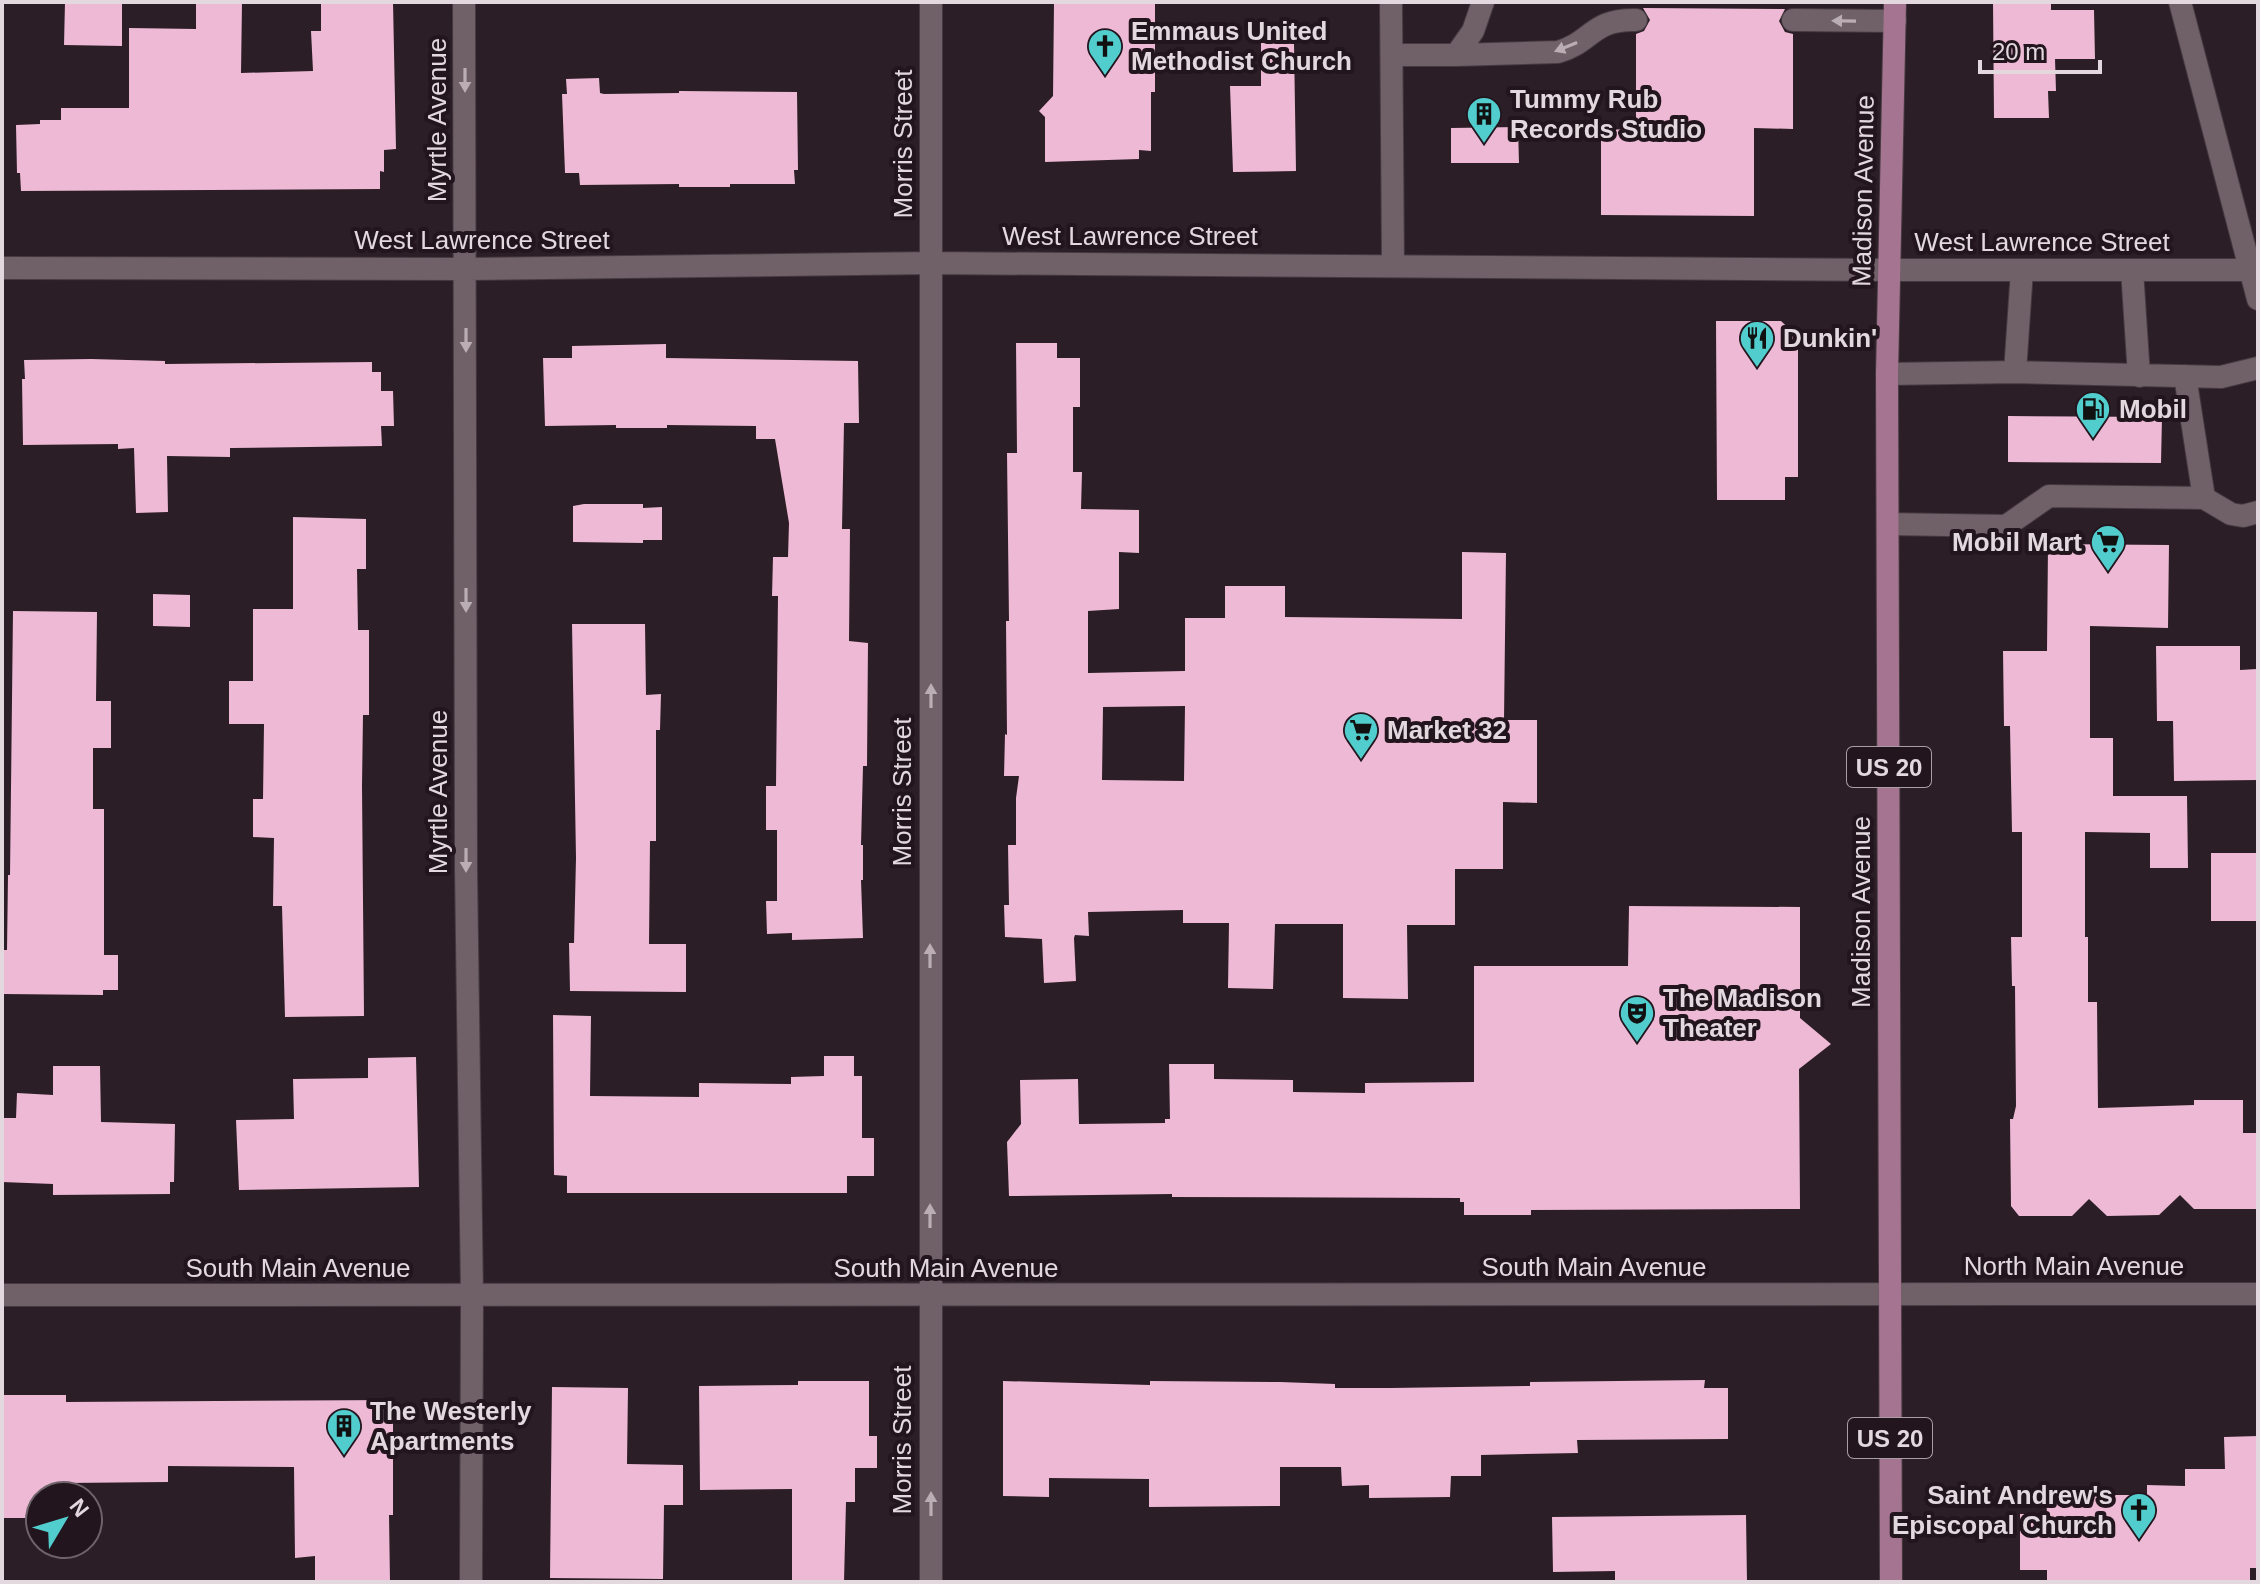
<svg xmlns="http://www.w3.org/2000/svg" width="2260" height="1584" viewBox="0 0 2260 1584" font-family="Helvetica,sans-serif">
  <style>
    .building { fill: #edb9d5; fill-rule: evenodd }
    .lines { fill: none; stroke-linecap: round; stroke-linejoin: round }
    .service-casing { stroke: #453a40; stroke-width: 24 }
    .minor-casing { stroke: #453a40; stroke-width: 24 }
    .tertiary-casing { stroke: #453a40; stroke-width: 24 }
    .primary-casing { stroke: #453a40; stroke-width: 24 }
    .service { stroke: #706068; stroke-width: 22 }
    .minor { stroke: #706068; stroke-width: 22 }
    .tertiary { stroke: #706068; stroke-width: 22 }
    .primary { stroke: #a57490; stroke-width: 22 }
    .oneway { fill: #baaeb4 }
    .labels { text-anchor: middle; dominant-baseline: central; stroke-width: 8; stroke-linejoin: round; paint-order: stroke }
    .shield { fill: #22151d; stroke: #a89ea3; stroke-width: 2 }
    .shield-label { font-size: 24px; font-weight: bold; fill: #e2d8dd }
    .poi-label { font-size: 26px; font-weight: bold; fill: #e2d8dd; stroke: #22151d; text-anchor: start }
    .street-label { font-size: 26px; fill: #e2d8dd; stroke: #22151d }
  </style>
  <rect width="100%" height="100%" fill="#2c1e26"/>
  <path class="building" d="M 65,2 L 122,2 L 122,46 L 64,45 Z
    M 196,2 L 242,2 L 241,73 L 313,71 L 311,31 L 321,31 L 321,2 L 393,2 L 396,149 L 384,150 L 384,172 L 380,171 L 380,189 L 21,191 L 20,173 L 17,173 L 16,125 L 40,124 L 40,120 L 61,120 L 61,108 L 129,108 L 129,28 L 196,29 Z
    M 1054,2 L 1155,2 L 1155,92 L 1151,92 L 1151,151 L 1139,150 L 1139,159 L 1045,162 L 1045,117 L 1039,111 L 1053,96 Z
    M 1993,2 L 2051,2 L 2051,10 L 2094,10 L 2095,59 L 2055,59 L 2056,91 L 2048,91 L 2049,118 L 1994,118 Z
    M 1643,8 L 1785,9 L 1779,21 L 1785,32 L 1793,34 L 1793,129 L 1754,128 L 1754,216 L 1601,215 L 1601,129 L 1636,130 L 1636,34 L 1644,31 L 1650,20 Z
    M 1261,43 L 1294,44 L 1296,171 L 1233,172 L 1230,86 L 1261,86 Z
    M 599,78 L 600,93 L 604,94 L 679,93 L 679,91 L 797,92 L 798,170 L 794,170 L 795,184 L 730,184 L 730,187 L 679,187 L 679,184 L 580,185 L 579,173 L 565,173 L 562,94 L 567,94 L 566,79 Z
    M 1518,127 L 1519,163 L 1451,163 L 1451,128 Z
    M 1716,321 L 1781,321 L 1798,337 L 1798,477 L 1785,477 L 1785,500 L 1717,500 Z
    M 1016,343 L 1057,343 L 1057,358 L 1080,358 L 1080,407 L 1073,407 L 1073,472 L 1082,472 L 1081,509 L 1139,510 L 1139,553 L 1119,552 L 1119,609 L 1088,611 L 1088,673 L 1185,671 L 1185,618 L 1225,618 L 1225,586 L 1285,586 L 1285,617 L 1462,619 L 1462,552 L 1506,553 L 1504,720 L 1537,720 L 1537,803 L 1503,802 L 1503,869 L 1455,869 L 1455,925 L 1407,925 L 1408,999 L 1343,998 L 1343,924 L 1275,924 L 1273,989 L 1228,988 L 1229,923 L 1183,923 L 1183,910 L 1088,912 L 1089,936 L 1075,935 L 1074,938 L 1076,981 L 1044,983 L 1042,939 L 1005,937 L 1004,905 L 1009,905 L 1008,845 L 1016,845 L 1016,798 L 1019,776 L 1004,776 L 1005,734 L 1007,735 L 1006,621 L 1009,621 L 1007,453 L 1017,453 ZM 1185,706 L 1184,781 L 1102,780 L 1103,707 Z
    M 666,344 L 666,358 L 858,361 L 859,423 L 844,423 L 842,529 L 850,529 L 849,641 L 868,643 L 867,766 L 863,766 L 861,845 L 863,845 L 863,880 L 861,880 L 863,938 L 792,940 L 792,933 L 767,934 L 766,901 L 777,901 L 777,830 L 766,830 L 766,786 L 776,786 L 778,596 L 772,596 L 773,557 L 788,557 L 789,523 L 775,439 L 756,439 L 756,426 L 667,425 L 667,428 L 616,428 L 616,425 L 545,426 L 543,358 L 572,358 L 572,346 Z
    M 91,359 L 165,361 L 165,364 L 372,362 L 372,372 L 381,372 L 381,391 L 393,391 L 394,426 L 381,426 L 382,446 L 230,448 L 230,457 L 167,456 L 168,512 L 136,513 L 134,448 L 118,449 L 118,444 L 23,445 L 22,379 L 25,379 L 24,360 Z
    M 2008,416 L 2162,417 L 2161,463 L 2008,462 Z
    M 584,504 L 643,504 L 643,508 L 662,507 L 662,540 L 643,540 L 643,543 L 573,542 L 573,506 Z
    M 293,517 L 366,519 L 366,569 L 357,569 L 358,630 L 369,630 L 369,715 L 363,715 L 362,786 L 364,1016 L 285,1017 L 282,906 L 273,906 L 274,838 L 253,837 L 253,799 L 263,799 L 264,724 L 229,724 L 229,681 L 253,681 L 253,609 L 293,609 Z
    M 2048,544 L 2169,545 L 2168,628 L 2090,626 L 2090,738 L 2113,738 L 2113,796 L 2187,796 L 2188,868 L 2150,868 L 2150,833 L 2085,832 L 2085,937 L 2088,937 L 2088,1002 L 2097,1002 L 2098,1108 L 2194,1105 L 2194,1100 L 2243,1100 L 2243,1133 L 2258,1133 L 2258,1209 L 2194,1209 L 2180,1195 L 2159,1215 L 2107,1216 L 2089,1199 L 2072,1216 L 2019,1216 L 2011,1206 L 2010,1119 L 2013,1119 L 2016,1106 L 2015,986 L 2012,986 L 2011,937 L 2022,937 L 2022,832 L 2012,832 L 2010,726 L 2004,726 L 2003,651 L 2047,651 Z
    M 153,594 L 190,595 L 190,627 L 153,626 Z
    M 13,611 L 97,612 L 96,701 L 111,701 L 111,748 L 93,748 L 93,809 L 104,809 L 104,955 L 118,955 L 118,990 L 103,990 L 103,995 L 3,994 L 3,950 L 7,950 L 8,875 L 10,875 Z
    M 572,624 L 645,624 L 646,695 L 661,694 L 660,730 L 656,730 L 656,841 L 650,841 L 649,944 L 686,944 L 686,992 L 570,991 L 569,943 L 574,943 L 576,858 Z
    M 2156,646 L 2240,646 L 2240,670 L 2257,669 L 2258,780 L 2174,781 L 2173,721 L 2157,721 Z
    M 2211,853 L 2258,853 L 2258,921 L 2211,921 Z
    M 1629,906 L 1800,907 L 1800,1018 L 1831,1044 L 1799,1069 L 1800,1209 L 1531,1210 L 1531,1215 L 1464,1215 L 1464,1202 L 1460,1202 L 1460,1198 L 1172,1197 L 1172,1194 L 1009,1196 L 1007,1142 L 1021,1124 L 1020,1080 L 1078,1079 L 1079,1124 L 1165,1123 L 1165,1119 L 1170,1119 L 1169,1064 L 1214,1064 L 1214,1079 L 1293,1080 L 1293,1092 L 1365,1093 L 1365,1083 L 1474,1082 L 1474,966 L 1628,966 Z
    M 553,1015 L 591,1016 L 590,1096 L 699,1097 L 699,1083 L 791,1084 L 791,1077 L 824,1076 L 824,1056 L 854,1056 L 854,1076 L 862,1076 L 862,1138 L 874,1138 L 874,1176 L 847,1176 L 847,1193 L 567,1193 L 567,1176 L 554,1175 Z
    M 416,1057 L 419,1187 L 239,1190 L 236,1120 L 294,1119 L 293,1079 L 368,1078 L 368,1058 Z
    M 53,1066 L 100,1066 L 101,1122 L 175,1124 L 174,1182 L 170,1182 L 170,1194 L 53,1195 L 53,1184 L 2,1182 L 2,1118 L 16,1118 L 17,1093 L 53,1095 Z
    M 1705,1380 L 1704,1388 L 1728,1388 L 1728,1439 L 1577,1440 L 1578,1453 L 1481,1455 L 1481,1476 L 1451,1476 L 1450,1497 L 1369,1498 L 1369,1485 L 1342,1486 L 1341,1467 L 1280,1467 L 1280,1506 L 1149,1507 L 1149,1479 L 1049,1478 L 1049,1497 L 1003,1496 L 1003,1381 L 1150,1385 L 1150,1381 L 1280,1382 L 1335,1384 L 1335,1388 L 1391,1388 L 1530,1386 L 1530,1382 Z
    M 798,1381 L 869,1381 L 869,1436 L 877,1436 L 877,1468 L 855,1468 L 855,1502 L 846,1502 L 844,1582 L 792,1582 L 792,1489 L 700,1490 L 699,1386 L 798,1385 Z
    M 552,1387 L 628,1388 L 627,1464 L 683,1465 L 683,1505 L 664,1505 L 663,1579 L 550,1578 Z
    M 2,1395 L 66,1395 L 66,1402 L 393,1400 L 393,1515 L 389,1515 L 390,1582 L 315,1582 L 315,1556 L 295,1558 L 294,1467 L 168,1466 L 168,1482 L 67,1483 L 67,1496 L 40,1496 L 40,1518 L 2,1518 Z
    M 2258,1436 L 2258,1568 L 2250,1568 L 2250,1582 L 2047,1582 L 2047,1570 L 2020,1570 L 2020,1514 L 2047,1514 L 2046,1495 L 2147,1495 L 2147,1485 L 2185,1486 L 2185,1469 L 2225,1469 L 2224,1437 Z
    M 1746,1515 L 1747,1582 L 1615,1582 L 1615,1571 L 1553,1572 L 1552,1517 Z"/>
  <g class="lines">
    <g class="service-casing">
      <path id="service" d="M 1793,20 L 1895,21
        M 1392,55 L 1456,55 L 1473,31 L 1483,2
        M 1456,55 L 1558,52 C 1593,42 1591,19 1636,20
        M 2132,270 L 2139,376
        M 2015,372 L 2022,270
        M 1887,374 L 2015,372 L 2221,377 L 2258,368
        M 2185,376 L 2204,498
        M 1888,524 L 2006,526 L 2049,496 L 2204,498 L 2231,514 L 2243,516 L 2258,512"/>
    </g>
    <g class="minor-casing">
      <path id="minor" d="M 464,2 L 466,869 L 472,1296 L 471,1582
        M 931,2 L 931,1582
        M 1391,2 L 1393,265
        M 2,268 L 466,269 L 931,263 L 1889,270"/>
    </g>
    <g class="tertiary-casing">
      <path id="tertiary" d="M 2180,2 L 2258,299
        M 1889,270 L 2252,270
        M 2,1295 L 2258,1294"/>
    </g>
    <g class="primary-casing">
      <path id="primary" d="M 1891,1582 L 1887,374 L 1895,2"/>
    </g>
    <use href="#service" class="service"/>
    <use href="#minor" class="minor"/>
    <use href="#tertiary" class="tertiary"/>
    <use href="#primary" class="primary"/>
  </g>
  <defs><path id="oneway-solid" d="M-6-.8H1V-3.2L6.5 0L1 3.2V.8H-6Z" transform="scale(2)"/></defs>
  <g class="oneway">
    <use href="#oneway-solid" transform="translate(1844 21) rotate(-179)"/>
    <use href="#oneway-solid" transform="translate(1566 47) rotate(158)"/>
    <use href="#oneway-solid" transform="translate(465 80) rotate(90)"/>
    <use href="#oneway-solid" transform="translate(466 340) rotate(90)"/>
    <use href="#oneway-solid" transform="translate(466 600) rotate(90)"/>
    <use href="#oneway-solid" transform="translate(931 696) rotate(-90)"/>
    <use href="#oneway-solid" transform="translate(466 860) rotate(90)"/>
    <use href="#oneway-solid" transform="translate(930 956) rotate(-90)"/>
    <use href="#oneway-solid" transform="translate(930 1216) rotate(-90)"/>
    <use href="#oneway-solid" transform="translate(931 1504) rotate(-90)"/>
  </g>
  <defs>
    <g id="church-pin" transform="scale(1.8)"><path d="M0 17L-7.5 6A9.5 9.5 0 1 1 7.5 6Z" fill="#52cdcd" stroke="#22151d"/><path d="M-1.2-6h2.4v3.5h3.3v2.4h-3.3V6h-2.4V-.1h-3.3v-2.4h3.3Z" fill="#111"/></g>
    <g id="building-pin" transform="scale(1.8)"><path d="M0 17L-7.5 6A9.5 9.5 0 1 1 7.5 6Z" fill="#52cdcd" stroke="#22151d"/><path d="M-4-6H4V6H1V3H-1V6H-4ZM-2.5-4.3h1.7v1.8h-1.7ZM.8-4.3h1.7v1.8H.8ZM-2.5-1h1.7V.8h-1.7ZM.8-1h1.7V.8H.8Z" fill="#111"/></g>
    <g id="restaurant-pin" transform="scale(1.8)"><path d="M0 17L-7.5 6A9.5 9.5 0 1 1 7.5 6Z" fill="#52cdcd" stroke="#22151d"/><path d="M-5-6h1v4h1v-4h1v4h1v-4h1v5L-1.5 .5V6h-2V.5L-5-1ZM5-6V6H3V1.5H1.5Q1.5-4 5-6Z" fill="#111"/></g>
    <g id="fuel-pin" transform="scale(1.8)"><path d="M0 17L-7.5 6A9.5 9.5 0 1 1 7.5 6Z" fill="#52cdcd" stroke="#22151d"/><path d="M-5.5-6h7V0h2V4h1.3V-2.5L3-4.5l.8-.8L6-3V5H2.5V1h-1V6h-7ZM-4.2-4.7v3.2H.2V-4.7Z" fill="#111"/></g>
    <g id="supermarket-pin" transform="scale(1.8)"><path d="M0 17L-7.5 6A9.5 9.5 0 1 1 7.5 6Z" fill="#52cdcd" stroke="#22151d"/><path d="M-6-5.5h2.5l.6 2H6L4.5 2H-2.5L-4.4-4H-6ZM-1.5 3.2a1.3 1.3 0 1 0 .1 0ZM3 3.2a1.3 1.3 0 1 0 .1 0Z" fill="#111"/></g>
    <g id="theatre-pin" transform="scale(1.8)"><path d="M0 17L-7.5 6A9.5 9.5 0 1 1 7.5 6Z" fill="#52cdcd" stroke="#22151d"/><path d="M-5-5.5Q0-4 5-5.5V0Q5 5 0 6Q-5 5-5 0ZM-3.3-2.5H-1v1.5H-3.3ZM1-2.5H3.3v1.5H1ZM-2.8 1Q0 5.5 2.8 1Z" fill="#111"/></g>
  </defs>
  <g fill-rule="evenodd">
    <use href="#church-pin" x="1105" y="46"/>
    <use href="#building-pin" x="1484" y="114"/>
    <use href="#restaurant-pin" x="1757" y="338"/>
    <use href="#fuel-pin" x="2093" y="409"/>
    <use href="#supermarket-pin" x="2108" y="542"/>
    <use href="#supermarket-pin" x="1361" y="730"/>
    <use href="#theatre-pin" x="1637" y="1013"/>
    <use href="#building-pin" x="344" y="1426"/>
    <use href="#church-pin" x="2139" y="1510"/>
  </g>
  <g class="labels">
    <g class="shield">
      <rect x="1847" y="747" width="84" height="40" rx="6"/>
      <rect x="1848" y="1418" width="84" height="40" rx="6"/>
    </g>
    <g class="shield-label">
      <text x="1889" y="767">US 20</text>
      <text x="1890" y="1438">US 20</text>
    </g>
    <g class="poi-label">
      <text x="1131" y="31">Emmaus United<tspan x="1131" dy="30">Methodist Church</tspan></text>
      <text x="1510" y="99">Tummy Rub<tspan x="1510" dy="30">Records Studio</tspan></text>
      <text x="1783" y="338">Dunkin'</text>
      <text x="2119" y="409">Mobil</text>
      <text x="2082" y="542" text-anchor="end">Mobil Mart</text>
      <text x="1387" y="730">Market 32</text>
      <text x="1663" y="998">The Madison<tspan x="1663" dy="30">Theater</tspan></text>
      <text x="370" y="1411">The Westerly<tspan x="370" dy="30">Apartments</tspan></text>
      <text x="2113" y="1495" text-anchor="end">Saint Andrew's<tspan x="2113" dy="30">Episcopal Church</tspan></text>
    </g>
    <g class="street-label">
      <text transform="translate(437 120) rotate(-90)">Myrtle Avenue</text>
      <text transform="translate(903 144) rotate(-90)">Morris Street</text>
      <text transform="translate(1863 191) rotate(-89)">Madison Avenue</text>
      <text x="1130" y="236">West Lawrence Street</text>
      <text x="482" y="240">West Lawrence Street</text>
      <text x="2042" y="242">West Lawrence Street</text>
      <text transform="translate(438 792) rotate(-90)">Myrtle Avenue</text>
      <text transform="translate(902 792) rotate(-90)">Morris Street</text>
      <text transform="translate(1861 912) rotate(-90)">Madison Avenue</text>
      <text x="2074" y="1266">North Main Avenue</text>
      <text x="1594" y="1267">South Main Avenue</text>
      <text x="298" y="1268">South Main Avenue</text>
      <text x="946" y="1268">South Main Avenue</text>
      <text transform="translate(902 1440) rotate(-90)">Morris Street</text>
    </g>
  </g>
  <rect width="2260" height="1584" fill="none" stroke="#e2d8dd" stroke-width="8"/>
  <g transform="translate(64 1520) rotate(52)"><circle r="38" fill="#22151d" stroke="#6f636a" stroke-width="2"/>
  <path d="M0-6L14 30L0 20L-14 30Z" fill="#52cdcd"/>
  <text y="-12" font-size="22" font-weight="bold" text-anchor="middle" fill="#e2d8dd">N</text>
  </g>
  <path d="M1980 60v12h120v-12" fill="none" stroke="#e2d8dd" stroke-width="4"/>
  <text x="1992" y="60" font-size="24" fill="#e2d8dd" stroke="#22151d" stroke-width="6" paint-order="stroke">20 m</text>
</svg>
